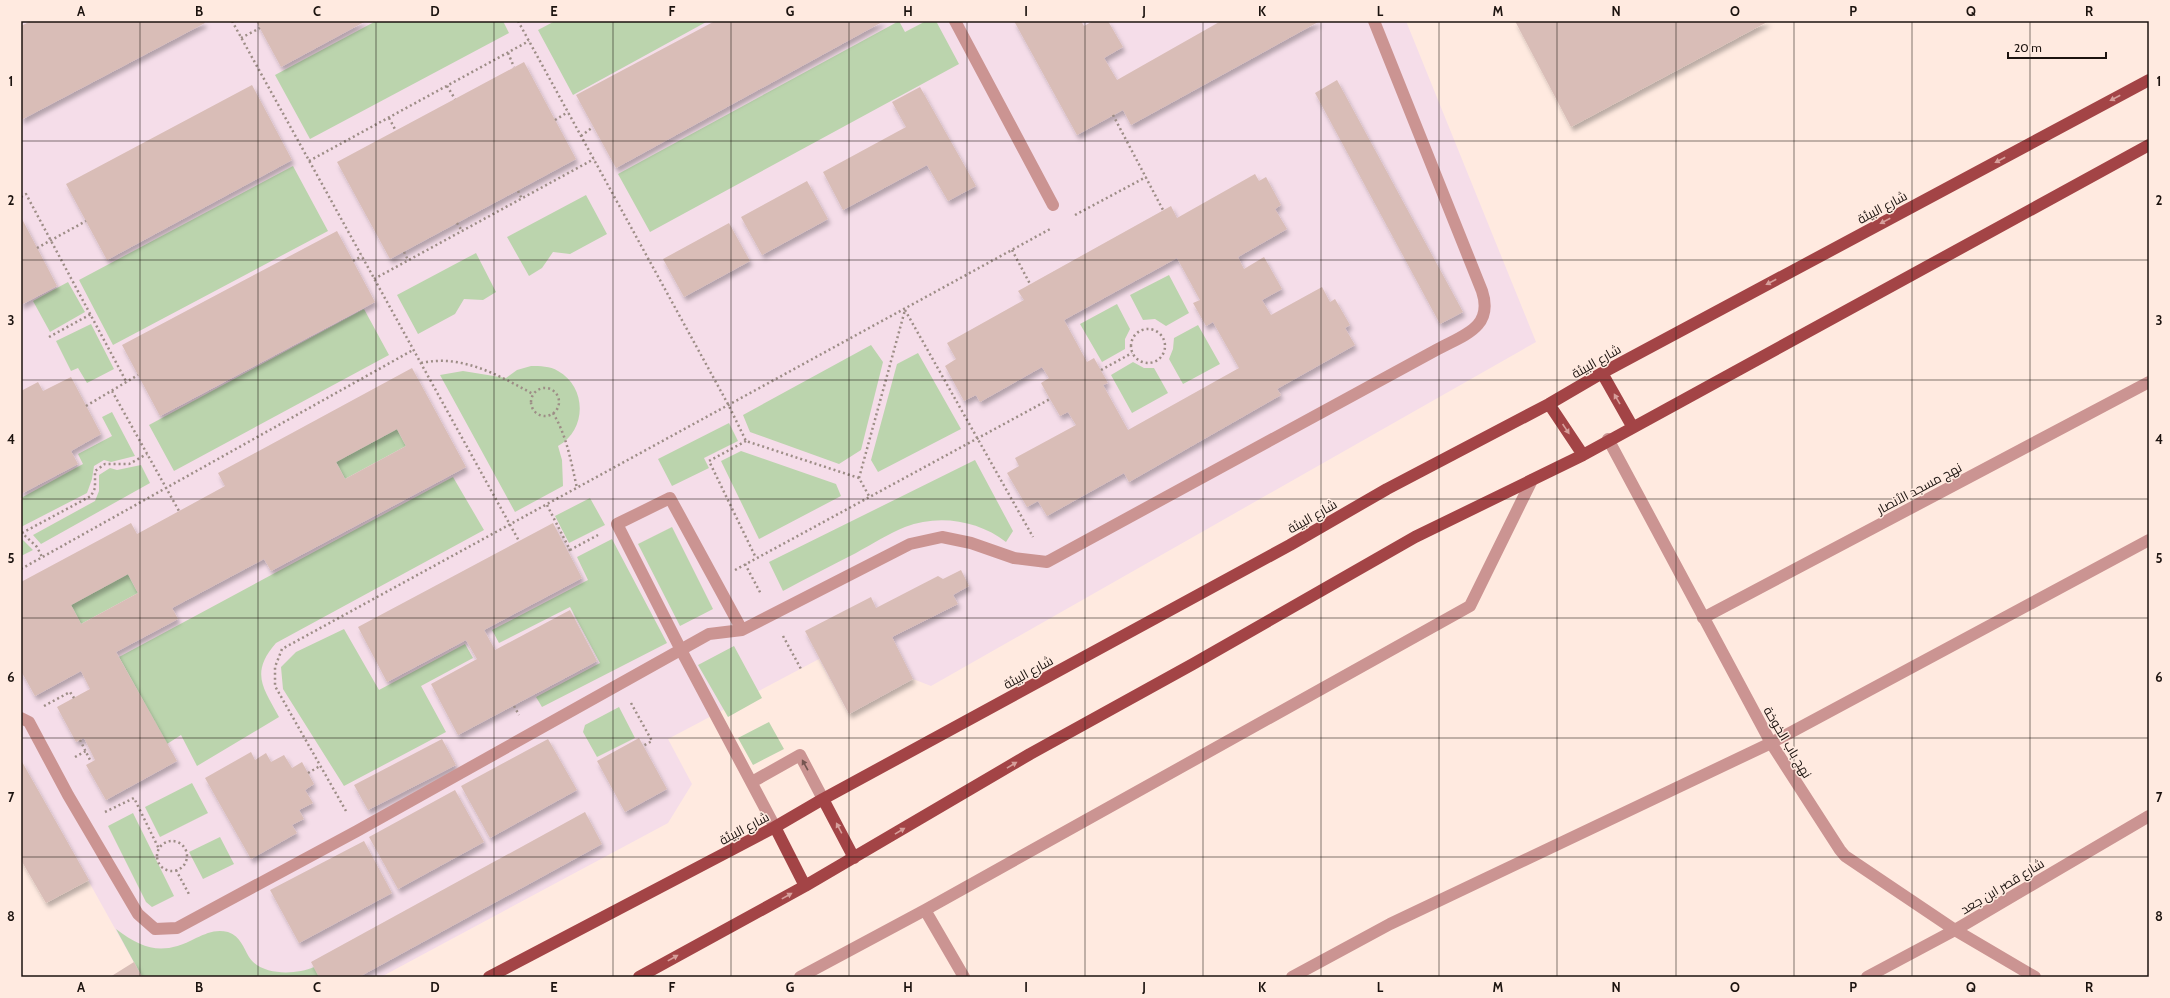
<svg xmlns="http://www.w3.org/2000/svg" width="2170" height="998" viewBox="0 0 2170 998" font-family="Cabin,Cairo,sans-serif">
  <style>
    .education { fill: #f5dde9 }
    .green { fill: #bbd4ad }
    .building { fill: #d9bdb7; fill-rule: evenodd; filter: url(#shadow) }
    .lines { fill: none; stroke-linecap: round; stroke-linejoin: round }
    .path { stroke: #9d8d86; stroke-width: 2.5; stroke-dasharray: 2 3; stroke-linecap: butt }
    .minor { stroke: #cb9492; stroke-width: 12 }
    .major { stroke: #a34446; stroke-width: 12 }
    .oneway { fill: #d69f9b }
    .oneway2 { fill: #745450 }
    .grid { fill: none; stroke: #1c130f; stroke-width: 1; stroke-opacity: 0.55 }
    .labels { text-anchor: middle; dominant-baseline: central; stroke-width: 3; stroke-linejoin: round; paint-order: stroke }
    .street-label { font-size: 13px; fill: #1c130f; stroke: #ffeae0 }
    .neatline { fill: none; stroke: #1c130f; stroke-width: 1.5 }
    .grid-label { font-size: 13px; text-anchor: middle; font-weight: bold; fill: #1c130f }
  </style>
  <defs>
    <filter id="shadow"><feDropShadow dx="2.5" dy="4.5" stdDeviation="2" flood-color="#0004"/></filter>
  </defs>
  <rect width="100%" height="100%" fill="#ffeae0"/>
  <path class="education" d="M 21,21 L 1406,21 L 1536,342 L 931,686 L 913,679 L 849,714 L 819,659 L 668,739 L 692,784 L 668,823 L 381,977 L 142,977 L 21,760 Z"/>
  <path class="green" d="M 376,21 L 503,21 L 509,33 L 310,139 L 275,75 Z
    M 555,21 L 708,21 L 573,95 L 538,30 Z
    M 899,21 L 905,32 L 926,21 L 936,21 L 959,64 L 650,232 L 618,174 Z
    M 293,166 L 328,231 L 113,345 L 79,280 Z
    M 586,195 L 607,234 L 570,254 L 553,252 L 542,268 L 529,276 L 507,237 Z
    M 476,253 L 496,292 L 483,300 L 464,299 L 455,314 L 418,334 L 397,295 Z
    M 1169,275 L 1189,313 L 1166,326 L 1155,319 L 1143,320 L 1130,295 Z
    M 68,282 L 85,312 L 50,332 L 33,301 Z
    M 1117,304 L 1130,329 L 1125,339 L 1125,349 L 1102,362 L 1080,324 Z
    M 364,309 L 389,355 L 174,471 L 149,425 Z
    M 91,324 L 114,369 L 87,383 L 78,368 L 71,371 L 56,341 Z
    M 1198,325 L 1220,364 L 1183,384 L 1169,359 L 1173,349 L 1174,338 Z
    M 871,345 L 883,362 L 861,450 L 839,464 L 750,432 L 743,415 Z
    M 918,353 L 961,429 L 878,472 L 871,460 L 897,364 Z
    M 1133,362 L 1144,368 L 1154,368 L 1168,393 L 1132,413 L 1111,375 Z
    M 531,366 C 540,366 550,366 558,371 C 587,387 587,430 558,446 L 562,460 L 563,486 L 515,512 L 440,375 L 463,371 L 506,378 L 517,370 Z
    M 112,412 L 135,456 L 111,462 L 104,460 L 94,466 L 92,479 L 87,493 L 21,527 L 21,498 L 83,464 L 78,454 L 112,436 L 102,417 Z
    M 729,423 L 738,441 L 704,458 L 709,468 L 672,486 L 658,459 Z
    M 397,429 L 406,446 L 345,479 L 336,462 Z
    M 741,451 L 836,484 L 841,496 L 759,539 L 721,461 Z
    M 975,460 L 1013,531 L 1006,542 C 978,520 938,514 905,527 C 888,534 872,544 856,553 C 832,565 807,578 783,591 L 769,562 Z
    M 141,465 L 150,483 L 41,544 L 33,535 L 95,501 L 99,491 L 99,475 L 110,468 L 117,470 Z
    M 453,477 L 484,530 L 276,643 C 250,673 263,687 279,717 L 197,766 L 181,735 L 167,744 L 119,657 Z
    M 590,498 L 605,525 L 569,543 L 555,516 Z
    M 672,527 L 713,609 L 680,626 L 638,544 Z
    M 21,538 L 33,550 L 21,556 Z
    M 612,539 L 667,643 L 542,707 L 536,697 L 600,663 L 570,607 L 499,643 L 492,630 L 588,580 L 577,557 Z
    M 128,574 L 138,593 L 81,624 L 71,605 Z
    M 344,629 L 379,690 L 465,644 L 473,658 L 421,686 L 446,732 L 344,786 L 283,689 L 281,667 L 296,652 Z
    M 734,646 L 762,698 L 728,717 L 698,665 Z
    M 619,707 L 635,738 L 597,757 L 583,732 L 585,725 Z
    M 769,722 L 784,749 L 753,765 L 738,738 Z
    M 192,783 L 208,813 L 160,837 L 145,807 Z
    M 133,813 L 174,896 L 152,907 L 146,902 L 108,826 Z
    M 220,837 L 234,864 L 203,879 L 189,852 Z
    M 116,929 C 145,951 164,955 196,938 C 207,933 216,929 228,932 C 241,937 243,947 249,957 C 261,976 296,975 314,967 L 319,977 L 142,977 Z"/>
  <path class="building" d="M 31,21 L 204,21 L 205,23 L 21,120 L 21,26 Z
    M 256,21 L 366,21 L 281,67 Z
    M 715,21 L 884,21 L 616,168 L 576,95 Z
    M 1014,21 L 1081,21 L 1084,26 L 1093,21 L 1108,21 L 1123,47 L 1104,58 L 1117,80 L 1221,21 L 1320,21 L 1131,125 L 1123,110 L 1077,135 Z
    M 1515,21 L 1769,21 L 1571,127 Z
    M 524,62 L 576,159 L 390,259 L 337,162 Z
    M 1337,80 L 1463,312 L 1440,324 L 1315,93 Z
    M 252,85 L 292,160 L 107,260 L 66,184 Z
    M 920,87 L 976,186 L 948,201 L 927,165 L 843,210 L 823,172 L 906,127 L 892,102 Z
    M 1255,174 L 1259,181 L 1266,177 L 1281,205 L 1275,209 L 1287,229 L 1238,257 L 1244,269 L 1264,257 L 1282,289 L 1262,300 L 1271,315 L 1322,287 L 1330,302 L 1335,299 L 1350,325 L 1345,328 L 1355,345 L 1277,389 L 1281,395 L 1129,482 L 1124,473 L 1047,516 L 1038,501 L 1027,507 L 1007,473 L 1019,466 L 1015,458 L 1076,425 L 1068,412 L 1060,416 L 1050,399 L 1041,383 L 1049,378 L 1042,367 L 980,402 L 976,395 L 964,401 L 945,366 L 956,359 L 947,343 L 1024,300 L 1018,291 L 1171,206 L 1177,218 ZM 1177,258 L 1200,300 L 1193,303 L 1206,326 L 1213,322 L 1239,368 L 1128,430 L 1103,385 L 1108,383 L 1094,358 L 1087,362 L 1064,320 Z
    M 807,181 L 828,219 L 762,255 L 741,217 Z
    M 21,217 L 57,286 L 21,305 Z
    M 729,223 L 750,261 L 684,297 L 663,259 Z
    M 337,231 L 375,302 L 160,416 L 122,345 Z
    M 412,368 L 466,467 L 271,571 L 264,559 L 172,608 L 178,619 L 116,652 L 177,761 L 106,800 L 86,765 L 95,760 L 84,738 L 76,742 L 57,707 L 90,689 L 81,671 L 35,696 L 21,671 L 21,582 L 131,523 L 137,534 L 225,486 L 218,473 ZM 397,429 L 406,446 L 345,479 L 336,462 ZM 128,574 L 138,593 L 81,624 L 71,605 Z
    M 71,377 L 101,434 L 71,451 L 78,464 L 21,494 L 21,391 L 38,382 L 43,391 Z
    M 553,523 L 582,578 L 484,630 L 495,650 L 570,610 L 597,661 L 458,735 L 431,684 L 477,659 L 466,640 L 387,682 L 358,627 Z
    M 961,570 L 969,586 L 953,595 L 958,604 L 892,637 L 913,679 L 849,714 L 805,631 L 871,597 L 876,608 L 938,576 L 943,579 Z
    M 639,738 L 667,789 L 625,812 L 597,761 Z
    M 442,739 L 456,765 L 368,810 L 354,785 Z
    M 548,739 L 577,790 L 490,838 L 461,786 Z
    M 251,752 L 255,760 L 266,753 L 271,762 L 284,755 L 292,768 L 302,762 L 314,784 L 305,790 L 313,803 L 299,810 L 304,819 L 292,825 L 297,833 L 251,859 L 205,778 Z
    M 21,760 L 89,880 L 46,903 L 21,860 Z
    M 455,790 L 484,842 L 398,889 L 369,837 Z
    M 585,812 L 602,844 L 359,977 L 319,977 L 311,962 Z
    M 364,841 L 392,893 L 299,943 L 270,890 Z
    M 134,962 L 142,977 L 110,977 Z"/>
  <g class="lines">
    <path class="path" d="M 232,21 L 519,541
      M 518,21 L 729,406 L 746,441 L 859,478 L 869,496
      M 241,38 L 260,28
      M 508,53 L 514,67
      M 447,86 L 455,99
      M 1113,115 L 1163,210
      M 389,118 L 396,131
      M 555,120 L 568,112
      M 581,136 L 593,127
      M 309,161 L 529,41
      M 518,191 L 522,199
      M 21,197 L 26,194 L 127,383
      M 1075,215 L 1146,177
      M 457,223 L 462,231
      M 37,248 L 86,221
      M 1012,250 L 1030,284
      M 404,252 L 408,260
      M 353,261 L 362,256
      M 374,279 L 594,159
      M 905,310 L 1033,537
      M1131 346a17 17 0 1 1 34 0a17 17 0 1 1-34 0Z
      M 49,337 L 91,314
      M 421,363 C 462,354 498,375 533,394
      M 1101,370 L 1132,353
      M531 402a14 14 0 1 1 28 0a14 14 0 1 1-28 0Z
      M 112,391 L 179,511
      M 86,406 L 138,375
      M 553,413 C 567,436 571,462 577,488
      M 746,441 L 709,461 L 756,558
      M 859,478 L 905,310
      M 547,505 L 570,550 L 568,550
      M 21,532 L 37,547 L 42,557
      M 22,533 L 91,496 L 95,488 L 95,471 L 105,464 L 129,464 L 147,454
      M 570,550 L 598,535
      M 745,564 L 761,594
      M 21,569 L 413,350
      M 735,570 L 1050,399
      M 783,636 L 801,669
      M 631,703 L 652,741 L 643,746
      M 44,706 L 70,692 L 74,698
      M 514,706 L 519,715
      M 80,740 L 91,762
      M 75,757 L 86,751
      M 308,773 L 320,766
      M 346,811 L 275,686 L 275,667 L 282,649 L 1052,228
      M 105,812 L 134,798 L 159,849
      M157 856a15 15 0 1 1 30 0a15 15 0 1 1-30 0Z
      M 176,870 L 190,896"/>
    <path class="minor" d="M 955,21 L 1053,205
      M 1608,439 L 1771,743 L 1840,850 L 1845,856 L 1955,930 L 2035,977
      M 1703,618 L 2149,382
      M 742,630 L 670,498 L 617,524 L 681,650 L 775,827
      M 21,718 L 29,722 L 68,795 L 138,914 L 155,929 L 177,928 L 357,831 L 709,634 L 742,630 L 910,544 L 942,537 L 971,543 L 1014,558 L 1047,562 L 1438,349 C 1464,335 1494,327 1482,291 L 1374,21
      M 752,782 L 800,755 L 823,799
      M 925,910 L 964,977
      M 800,977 L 925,910 L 1470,606 L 1532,480
      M 1292,977 L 1390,924 L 1771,743 L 2149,540
      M 1867,977 L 1955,930 L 2149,816"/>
    <path class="major" d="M 1602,373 L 1632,426
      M 1549,404 L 1583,455
      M 823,799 L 854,858
      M 775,827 L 805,886
      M 489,977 L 775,827 L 823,799 L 1290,545 L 1387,489 L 1549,404 L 1602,373 L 2149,80
      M 639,977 L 805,886 L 1030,754 L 1193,664 L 1415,537 L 1583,455 L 2149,145"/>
  </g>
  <defs><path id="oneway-solid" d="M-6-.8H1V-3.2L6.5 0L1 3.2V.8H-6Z"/></defs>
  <g class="oneway">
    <use href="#oneway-solid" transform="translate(2115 98) rotate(152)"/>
    <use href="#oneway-solid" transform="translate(2000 160) rotate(152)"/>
    <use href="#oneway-solid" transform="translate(1885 221) rotate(152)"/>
    <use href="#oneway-solid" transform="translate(1771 282) rotate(152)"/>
    <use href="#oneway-solid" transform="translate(1617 399) rotate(-120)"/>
    <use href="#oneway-solid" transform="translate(1566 429) rotate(56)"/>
    <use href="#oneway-solid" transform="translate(1012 765) rotate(-31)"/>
    <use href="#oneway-solid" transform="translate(839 828) rotate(-118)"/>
    <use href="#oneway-solid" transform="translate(900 831) rotate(-31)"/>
    <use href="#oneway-solid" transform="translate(787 896) rotate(-29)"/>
    <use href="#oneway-solid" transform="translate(673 958) rotate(-29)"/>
  </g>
  <use class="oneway2" href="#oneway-solid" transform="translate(805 765) rotate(-119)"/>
  <path class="grid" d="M 140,21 L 140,977M 258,21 L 258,977M 376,21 L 376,977M 494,21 L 494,977M 613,21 L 613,977M 731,21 L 731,977M 849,21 L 849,977M 967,21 L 967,977M 1085,21 L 1085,977M 1203,21 L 1203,977M 1321,21 L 1321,977M 1439,21 L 1439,977M 1557,21 L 1557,977M 1676,21 L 1676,977M 1794,21 L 1794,977M 1912,21 L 1912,977M 2030,21 L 2030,977M 21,141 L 2149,141M 21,260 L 2149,260M 21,380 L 2149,380M 21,499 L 2149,499M 21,618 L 2149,618M 21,738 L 2149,738M 21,857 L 2149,857"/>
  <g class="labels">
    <g class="street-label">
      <text transform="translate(1882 207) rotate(-28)">شارع البيئة</text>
      <text transform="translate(1596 361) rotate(-30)">شارع البيئة</text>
      <text transform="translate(1919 488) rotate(-28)">نهج مسجد الأنصار</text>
      <text transform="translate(1312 516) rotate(-30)">شارع البيئة</text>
      <text transform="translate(1028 672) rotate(-29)">شارع البيئة</text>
      <text transform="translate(1788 742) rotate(59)">نهج باب الخوخة</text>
      <text transform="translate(744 828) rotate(-28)">شارع البيئة</text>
      <text transform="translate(2002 886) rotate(-31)">شارع قصر ابن جعد</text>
    </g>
  </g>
  <rect width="2170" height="998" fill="none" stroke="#ffeae0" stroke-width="44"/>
  <path d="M2008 52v6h98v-6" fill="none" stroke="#1c130f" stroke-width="2"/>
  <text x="2014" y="52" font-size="12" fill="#1c130f" stroke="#ffeae0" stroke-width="3" paint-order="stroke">20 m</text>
  <rect x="22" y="22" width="2126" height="954" class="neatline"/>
  <g class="grid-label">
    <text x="81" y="16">A</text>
    <text x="199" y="16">B</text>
    <text x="317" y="16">C</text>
    <text x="435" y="16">D</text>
    <text x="554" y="16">E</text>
    <text x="672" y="16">F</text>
    <text x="790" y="16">G</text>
    <text x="908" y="16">H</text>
    <text x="1026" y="16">I</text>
    <text x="1144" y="16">J</text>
    <text x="1262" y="16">K</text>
    <text x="1380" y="16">L</text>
    <text x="1498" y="16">M</text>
    <text x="1616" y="16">N</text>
    <text x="1735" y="16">O</text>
    <text x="1853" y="16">P</text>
    <text x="1971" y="16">Q</text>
    <text x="2089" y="16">R</text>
    <text x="11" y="86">1</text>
    <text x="2159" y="86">1</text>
    <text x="11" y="205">2</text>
    <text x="2159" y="205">2</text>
    <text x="11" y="325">3</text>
    <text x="2159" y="325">3</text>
    <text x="11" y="444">4</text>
    <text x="2159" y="444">4</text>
    <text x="11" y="563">5</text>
    <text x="2159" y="563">5</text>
    <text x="11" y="682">6</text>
    <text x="2159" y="682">6</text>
    <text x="11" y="802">7</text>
    <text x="2159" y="802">7</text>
    <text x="11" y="921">8</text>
    <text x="2159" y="921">8</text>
    <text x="81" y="992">A</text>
    <text x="199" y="992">B</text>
    <text x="317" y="992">C</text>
    <text x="435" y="992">D</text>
    <text x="554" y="992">E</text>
    <text x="672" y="992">F</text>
    <text x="790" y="992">G</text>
    <text x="908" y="992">H</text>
    <text x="1026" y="992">I</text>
    <text x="1144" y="992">J</text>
    <text x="1262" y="992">K</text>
    <text x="1380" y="992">L</text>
    <text x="1498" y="992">M</text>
    <text x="1616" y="992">N</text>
    <text x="1735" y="992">O</text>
    <text x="1853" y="992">P</text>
    <text x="1971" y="992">Q</text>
    <text x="2089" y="992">R</text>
  </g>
</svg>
